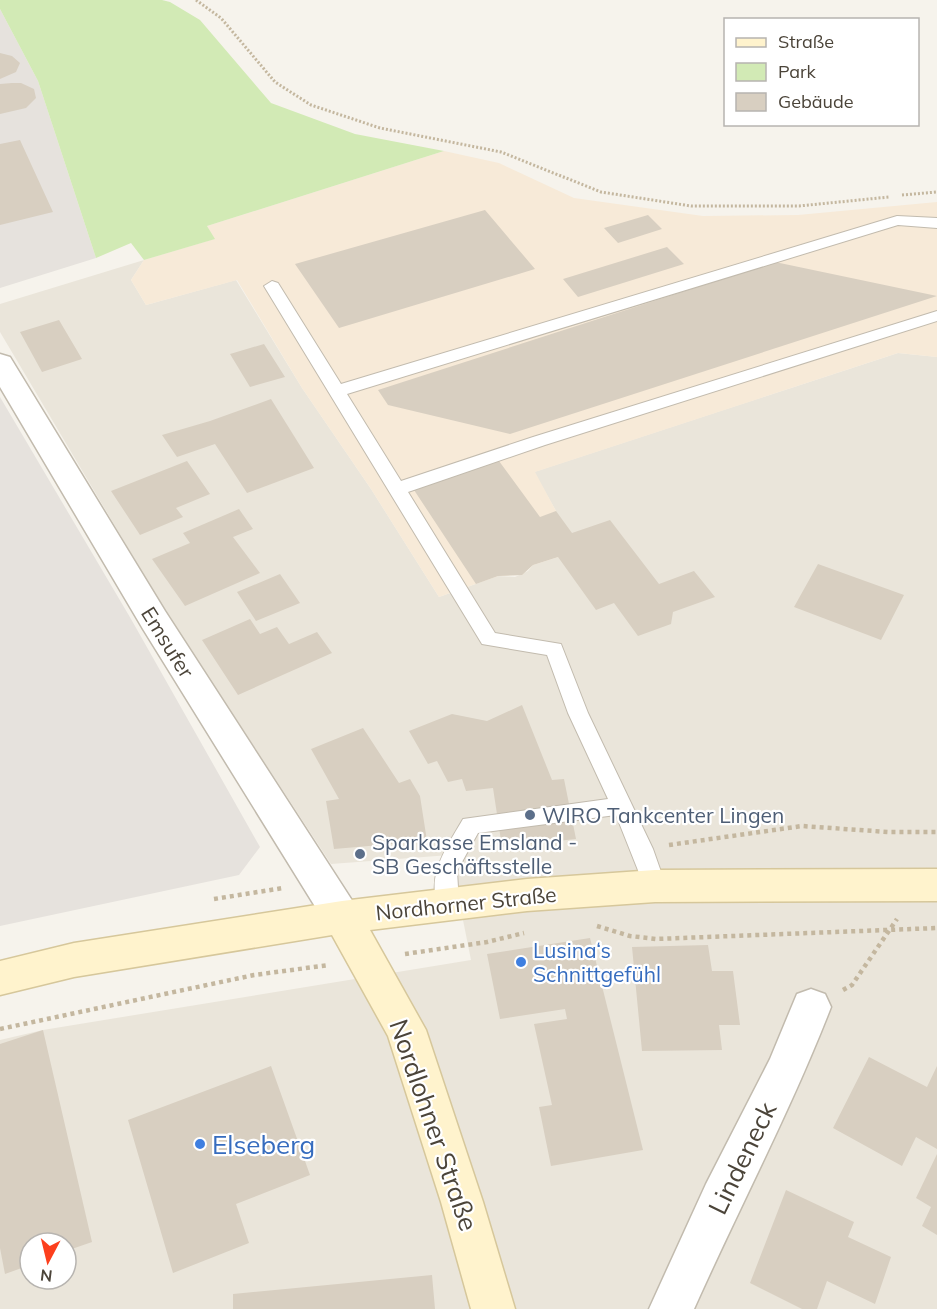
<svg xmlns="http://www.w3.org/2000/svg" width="937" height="1309" viewBox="0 0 937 1309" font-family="Mulish,sans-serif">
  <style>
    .residential { fill: #eae5da; fill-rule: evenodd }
    .commercial { fill: #f7ead8 }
    .industrial { fill: #e6e2dd }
    .green { fill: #d2eab5 }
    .building { fill: #d8cfc1 }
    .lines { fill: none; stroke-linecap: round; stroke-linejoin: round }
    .lane-casing { stroke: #c2bbae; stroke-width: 2 }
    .street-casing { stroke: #c2bbae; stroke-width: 3 }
    .secondary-casing { stroke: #d6c79b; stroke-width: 3 }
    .path-far1 { stroke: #c4b79f; stroke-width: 3; stroke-dasharray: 2 2; stroke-linecap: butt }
    .path { stroke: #c4b79f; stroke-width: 4.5; stroke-dasharray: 4 4; stroke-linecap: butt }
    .lane { fill: #fff; fill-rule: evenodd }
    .street { fill: #fff; fill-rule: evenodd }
    .secondary { fill: #fff3cd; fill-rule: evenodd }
    .service-dot { fill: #5c6f8a; stroke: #fff; stroke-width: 2 }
    .shop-dot { fill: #3f7fe0; stroke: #fff; stroke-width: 2 }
    .labels { text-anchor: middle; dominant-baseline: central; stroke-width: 4.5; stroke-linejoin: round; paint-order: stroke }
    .street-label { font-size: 21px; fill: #4b4439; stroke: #fff }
    .service-label { font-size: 21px; fill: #4e5e75; stroke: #fff; text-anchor: start }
    .shop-label { font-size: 21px; fill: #366cbe; stroke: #fff; text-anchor: start }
    .near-street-label { font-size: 26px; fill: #4b4439; stroke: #fff }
    .near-shop-label { font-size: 26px; fill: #366cbe; stroke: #fff; text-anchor: start }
  </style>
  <rect width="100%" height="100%" fill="#f6f3ec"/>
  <path class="residential" d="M 144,260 L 131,280 L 146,305 L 236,280 L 302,388 L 371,489 L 439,597 L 498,576 L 515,577 L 528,571 L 533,565 L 558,557 L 556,511 L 534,472 L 898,353 L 937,357 L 937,1309 L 0,1309 L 0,1040 L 43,1030 L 471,960 L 450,855 L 331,864 L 166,612 L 0,332 L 0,304 ZM 30,1243 L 66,1243 L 66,1279 L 30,1279 Z"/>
  <path class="commercial" d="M 444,151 L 499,163 L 574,198 L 703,216 L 798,215 L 937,202 L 937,357 L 898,353 L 535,472 L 556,511 L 558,557 L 533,565 L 522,575 L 498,576 L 439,597 L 371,489 L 302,388 L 237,280 L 146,305 L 131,280 L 144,260 L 214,239 L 207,226 Z"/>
  <path class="industrial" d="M 0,9 L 38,81 L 96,258 L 0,288 Z
    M 0,397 L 131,619 L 260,847 L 239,875 L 0,926 Z"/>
  <path class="green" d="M 0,0 L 162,0 L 170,2 L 200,20 L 271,103 L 355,134 L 444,151 L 207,226 L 215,239 L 144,260 L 131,243 L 96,258 L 38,81 L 0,9 Z"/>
  <path class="building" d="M 0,53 L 12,56 L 20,63 L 16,72 L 0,79 Z
    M 12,83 L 21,83 L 34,89 L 36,98 L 26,108 L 0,114 L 0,84 Z
    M 20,140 L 53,212 L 0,225 L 0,144 Z
    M 485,210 L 535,269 L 339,328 L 295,264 Z
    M 648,215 L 662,229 L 618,243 L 604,228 Z
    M 667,247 L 684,264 L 578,297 L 563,279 Z
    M 775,262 L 937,296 L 510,434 L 388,405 L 378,390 Z
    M 59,320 L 82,359 L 42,372 L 20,332 Z
    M 264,344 L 285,377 L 250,387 L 230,354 Z
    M 271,399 L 314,468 L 247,493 L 215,444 L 177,457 L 162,435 L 210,421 Z
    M 187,461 L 210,494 L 176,508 L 183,517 L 140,535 L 111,491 Z
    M 499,461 L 540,517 L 556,511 L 572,533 L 610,520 L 659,584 L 694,571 L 715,597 L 673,612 L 671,624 L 638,636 L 614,603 L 596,610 L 558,557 L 533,565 L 522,575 L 498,576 L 476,584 L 414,490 Z
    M 239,509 L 253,529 L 233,537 L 260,573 L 185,606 L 152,559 L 190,543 L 183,533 Z
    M 818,564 L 904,595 L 881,640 L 794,607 Z
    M 280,574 L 300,603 L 256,621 L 237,592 Z
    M 250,619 L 260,634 L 277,627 L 289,644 L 317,632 L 332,653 L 238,695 L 202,640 Z
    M 522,705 L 552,780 L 564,779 L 576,839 L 502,847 L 493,788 L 466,791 L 462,779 L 448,782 L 437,761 L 428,764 L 409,731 L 452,714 L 487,721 Z
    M 363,728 L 399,783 L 410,779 L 420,796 L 427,841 L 334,849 L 326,801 L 339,799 L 311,749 Z
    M 590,938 L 643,1150 L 551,1166 L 539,1107 L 552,1105 L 534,1024 L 567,1019 L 565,1009 L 500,1019 L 487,954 Z
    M 708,945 L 712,971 L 733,971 L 740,1025 L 719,1025 L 722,1050 L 642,1051 L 632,947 Z
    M 43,1030 L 92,1242 L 66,1251 L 66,1243 L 30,1243 L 30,1265 L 5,1274 L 0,1248 L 0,1044 Z
    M 869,1057 L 927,1087 L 937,1066 L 937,1149 L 916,1137 L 902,1166 L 833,1128 Z
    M 271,1066 L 310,1175 L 236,1204 L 249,1243 L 173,1273 L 128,1120 Z
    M 937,1154 L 937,1235 L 922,1226 L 931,1207 L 916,1198 Z
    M 786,1190 L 854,1222 L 848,1237 L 891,1257 L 875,1304 L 827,1281 L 817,1309 L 802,1309 L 750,1283 Z
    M 432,1275 L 435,1309 L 233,1309 L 233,1294 Z"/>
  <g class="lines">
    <g class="lane-casing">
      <path id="lane" d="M 897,216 L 937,218 L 937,228 L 898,225 L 347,394 L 401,481 L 533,437 L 937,311 L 937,321 L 545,445 L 408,492 L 495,633 L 561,644 L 588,713 L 653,849 L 666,886 L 663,893 L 655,895 L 647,893 L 616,815 L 478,833 L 457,871 L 459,904 L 456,911 L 448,914 L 440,911 C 424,877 447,847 463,819 L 608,799 L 568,713 L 547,655 L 482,644 L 264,286 L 272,281 L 278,283 L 341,384 Z"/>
    </g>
    <g class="street-casing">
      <path id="street" d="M 0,354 L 10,357 L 165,611 L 355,905 L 361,917 L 355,929 L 342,933 L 329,929 L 143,629 L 0,387 Z
        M 811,989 L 825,994 L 831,1007 C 791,1110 739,1208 694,1309 L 649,1309 L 706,1184 L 770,1059 L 797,994 Z"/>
    </g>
    <g class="secondary-casing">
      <path id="secondary" d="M 937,869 L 937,901 L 655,902 L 527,911 L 370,930 L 426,1030 L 483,1202 L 515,1309 L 471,1309 L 441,1202 L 388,1036 L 332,935 L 74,977 L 0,995 L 0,961 L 74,943 L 342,901 L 527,879 L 655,870 Z"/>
    </g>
    <path class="path-far1" d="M 196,0 L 221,18 L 275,82 L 311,105 L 380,128 L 501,152 L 601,192 L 691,206 L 799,206 L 889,197
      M 902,195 L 937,192"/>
    <path class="path" d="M 669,845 L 802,826 L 888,832 L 937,832
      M 214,899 L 283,888
      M 597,926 L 630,936 L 656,939 L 937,928
      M 405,954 L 487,942 L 524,933
      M 843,990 L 852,985 L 897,919
      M 0,1029 L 254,975 L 329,965"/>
    <use href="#lane" class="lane"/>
    <use href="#street" class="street"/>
    <use href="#secondary" class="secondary"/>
  </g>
  <g class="service-dot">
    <circle cx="530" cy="815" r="6"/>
    <circle cx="360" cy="854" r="6"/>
  </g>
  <g class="shop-dot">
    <circle cx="521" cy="962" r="6"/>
    <circle cx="200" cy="1144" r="6"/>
  </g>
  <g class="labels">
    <g class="street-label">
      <text transform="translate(168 642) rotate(58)">Emsufer</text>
      <text transform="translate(466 903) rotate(-6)">Nordhorner Straße</text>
    </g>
    <g class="service-label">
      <text x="542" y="815">WIRO Tankcenter Lingen</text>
      <text x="372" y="842">Sparkasse Emsland -<tspan x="372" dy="24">SB Geschäftsstelle</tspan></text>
    </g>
    <g class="shop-label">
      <text x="533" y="950">Lusina‘s<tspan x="533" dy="24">Schnittgefühl</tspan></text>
    </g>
    <g class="near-street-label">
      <text transform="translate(434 1125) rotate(71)">Nordlohner Straße</text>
      <text transform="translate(742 1158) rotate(-64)">Lindeneck</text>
    </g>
    <g class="near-shop-label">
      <text x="212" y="1144">Elseberg</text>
    </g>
  </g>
  <rect x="724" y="18" width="195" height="108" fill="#ffffff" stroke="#b7b4b0" stroke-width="1.5"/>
  <rect x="736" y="38" width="30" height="9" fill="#fff3cd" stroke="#b7b4b0" stroke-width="1.5"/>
  <text x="778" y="48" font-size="18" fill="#4b4439">Straße</text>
  <rect x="736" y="63" width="30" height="18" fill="#d2eab5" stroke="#b7b4b0" stroke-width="1.5"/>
  <text x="778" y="78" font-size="18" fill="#4b4439">Park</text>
  <rect x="736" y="93" width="30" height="18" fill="#d8cfc1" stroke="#b7b4b0" stroke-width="1.5"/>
  <text x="778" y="108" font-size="18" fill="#4b4439">Gebäude</text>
  <g transform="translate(48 1261) rotate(187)"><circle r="28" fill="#ffffff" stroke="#b7b4b0" stroke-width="1.5"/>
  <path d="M0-4.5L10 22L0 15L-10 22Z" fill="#fc3f1d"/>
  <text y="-9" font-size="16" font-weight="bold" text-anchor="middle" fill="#4b4439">N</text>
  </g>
</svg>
